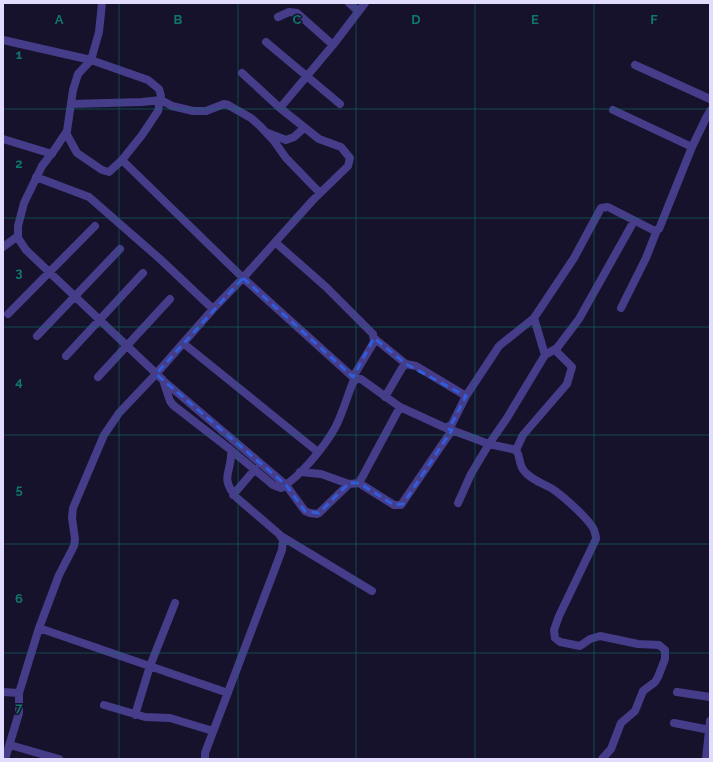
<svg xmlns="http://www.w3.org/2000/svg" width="713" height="762" viewBox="0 0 713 762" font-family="Raleway,sans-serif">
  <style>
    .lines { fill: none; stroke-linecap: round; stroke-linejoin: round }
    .street { stroke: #453d89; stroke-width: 8 }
    .marked { fill: none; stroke: #315cdc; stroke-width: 3; stroke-dasharray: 8 5; stroke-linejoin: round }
    .grid { fill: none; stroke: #0f766e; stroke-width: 1; stroke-opacity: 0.55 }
    .grid-label { font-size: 13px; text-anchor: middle; font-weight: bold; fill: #0f766e; stroke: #17122b; stroke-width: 3; stroke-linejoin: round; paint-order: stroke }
  </style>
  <rect width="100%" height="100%" fill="#17122b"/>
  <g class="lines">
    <path class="street" d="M 102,3 L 99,32 L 91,60 L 78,74 L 73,90 L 67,131 L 55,149 L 42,166 L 24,203 L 18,226 L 18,238 L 26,250 L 163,380 L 170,401 L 173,405 L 231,450 C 233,472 218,476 237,498 L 279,534 L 283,540 L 282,550 L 205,753 L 205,759
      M 349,3 L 358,11
      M 278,17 L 289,12 L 297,13 L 333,45
      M 3,40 L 91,60 L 148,80 L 159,89 L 161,96 L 158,111 L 142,135 L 122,160 L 243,278 L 355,379
      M 266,42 L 340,104
      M 635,65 L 710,99
      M 242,73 L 280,108
      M 71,104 L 142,102 L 161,100 L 172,106 L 193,111 L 206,111 L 224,104 L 228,105 L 251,118 L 260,126 L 274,141 L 286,158 L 320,193
      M 613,110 L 692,147
      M 66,133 L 77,153 L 102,170 L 109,172 L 122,160
      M 268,133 L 286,140 L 294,137 L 304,128
      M 3,139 L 52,154
      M 36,177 L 89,197 L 160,259 L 213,309
      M 275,242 L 326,287 L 373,334 L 374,342 L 353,377
      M 3,247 L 18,236
      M 621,308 L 646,258 L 657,230
      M 8,314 L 95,226
      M 534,318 L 545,355
      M 37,336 L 120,249
      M 374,338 L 406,364
      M 183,343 L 318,452
      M 66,356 L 143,273
      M 98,377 L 170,299
      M 166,383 L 286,485 L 305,511 L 310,513 L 317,514 L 319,513 L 349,484 L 359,483 L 400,407
      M 385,397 L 402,368 L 406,364 L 416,366 L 466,396
      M 446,428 L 489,444 L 516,450 C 521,457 518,465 525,472 C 533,481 545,484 554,490 C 564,497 590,520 594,530 C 595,533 596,536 596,539 L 559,616 L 554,630 L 555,638 L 560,642 L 580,646 L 590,639 L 600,636 L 638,644 L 659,645 L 665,650 L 665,659 L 658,677 L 655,682 L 643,691 L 635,711 L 621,723 L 611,749 L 602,759
      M 231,450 L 273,485 L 281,488 C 300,477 326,445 336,426 C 343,412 347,397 353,382 L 357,379 L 361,379 L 400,407 L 446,428 L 452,424 L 466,396 L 499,346 L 534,318 L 574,258 L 601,208 L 608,207 L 653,230 L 657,230 L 659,229 L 692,147 L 706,118 L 710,111
      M 516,450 L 523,435 L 567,384 L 572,367 L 555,350
      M 300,472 L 321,474 L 349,484
      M 359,483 L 394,505 L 401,505 L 452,430
      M 233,495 L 255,469
      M 458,503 L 471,474 L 489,444 L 507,418 L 545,355 L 557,348 L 579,319 L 634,221
      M 281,536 L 372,591
      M 39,628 L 228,693
      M 3,692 L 19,693
      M 677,692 L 710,697
      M 104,705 L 145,717 L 170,718 L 213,731
      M 135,715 L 150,666 L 175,603
      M 674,723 L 710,730
      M 10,745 L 59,759
      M 5,759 L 19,713 L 19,693 L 39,628 L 59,575 L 74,546 L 75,539 L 72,518 L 73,508 L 104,435 L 119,413 L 156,374 L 213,309 L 243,278 L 313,200 L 348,166 L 350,158 L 341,147 L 319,139 L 280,108 L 333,45 L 365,3
      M 706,759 L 710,721"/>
  </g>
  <path class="marked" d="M 243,278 L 353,377 L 374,338 L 406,364 L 466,396 L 449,429 L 452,430 L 403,504 L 394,505 L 359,483 L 349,483 L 319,513 L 305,511 L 286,485 L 156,374 Z"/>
  <path class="grid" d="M 119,3 L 119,759M 238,3 L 238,759M 356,3 L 356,759M 475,3 L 475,759M 594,3 L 594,759M 3,109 L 710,109M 3,218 L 710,218M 3,327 L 710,327M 3,435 L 710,435M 3,544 L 710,544M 3,653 L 710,653"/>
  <g class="grid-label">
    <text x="59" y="24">A</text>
    <text x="178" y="24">B</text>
    <text x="297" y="24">C</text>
    <text x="416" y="24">D</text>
    <text x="535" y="24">E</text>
    <text x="654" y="24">F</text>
    <text x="19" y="59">1</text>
    <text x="19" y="168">2</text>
    <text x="19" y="277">3</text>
    <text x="19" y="386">4</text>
    <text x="19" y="494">5</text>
    <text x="19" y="603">6</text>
    <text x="19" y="712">7</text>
  </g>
  <rect width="713" height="762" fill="none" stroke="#e2dcff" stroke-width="8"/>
</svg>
